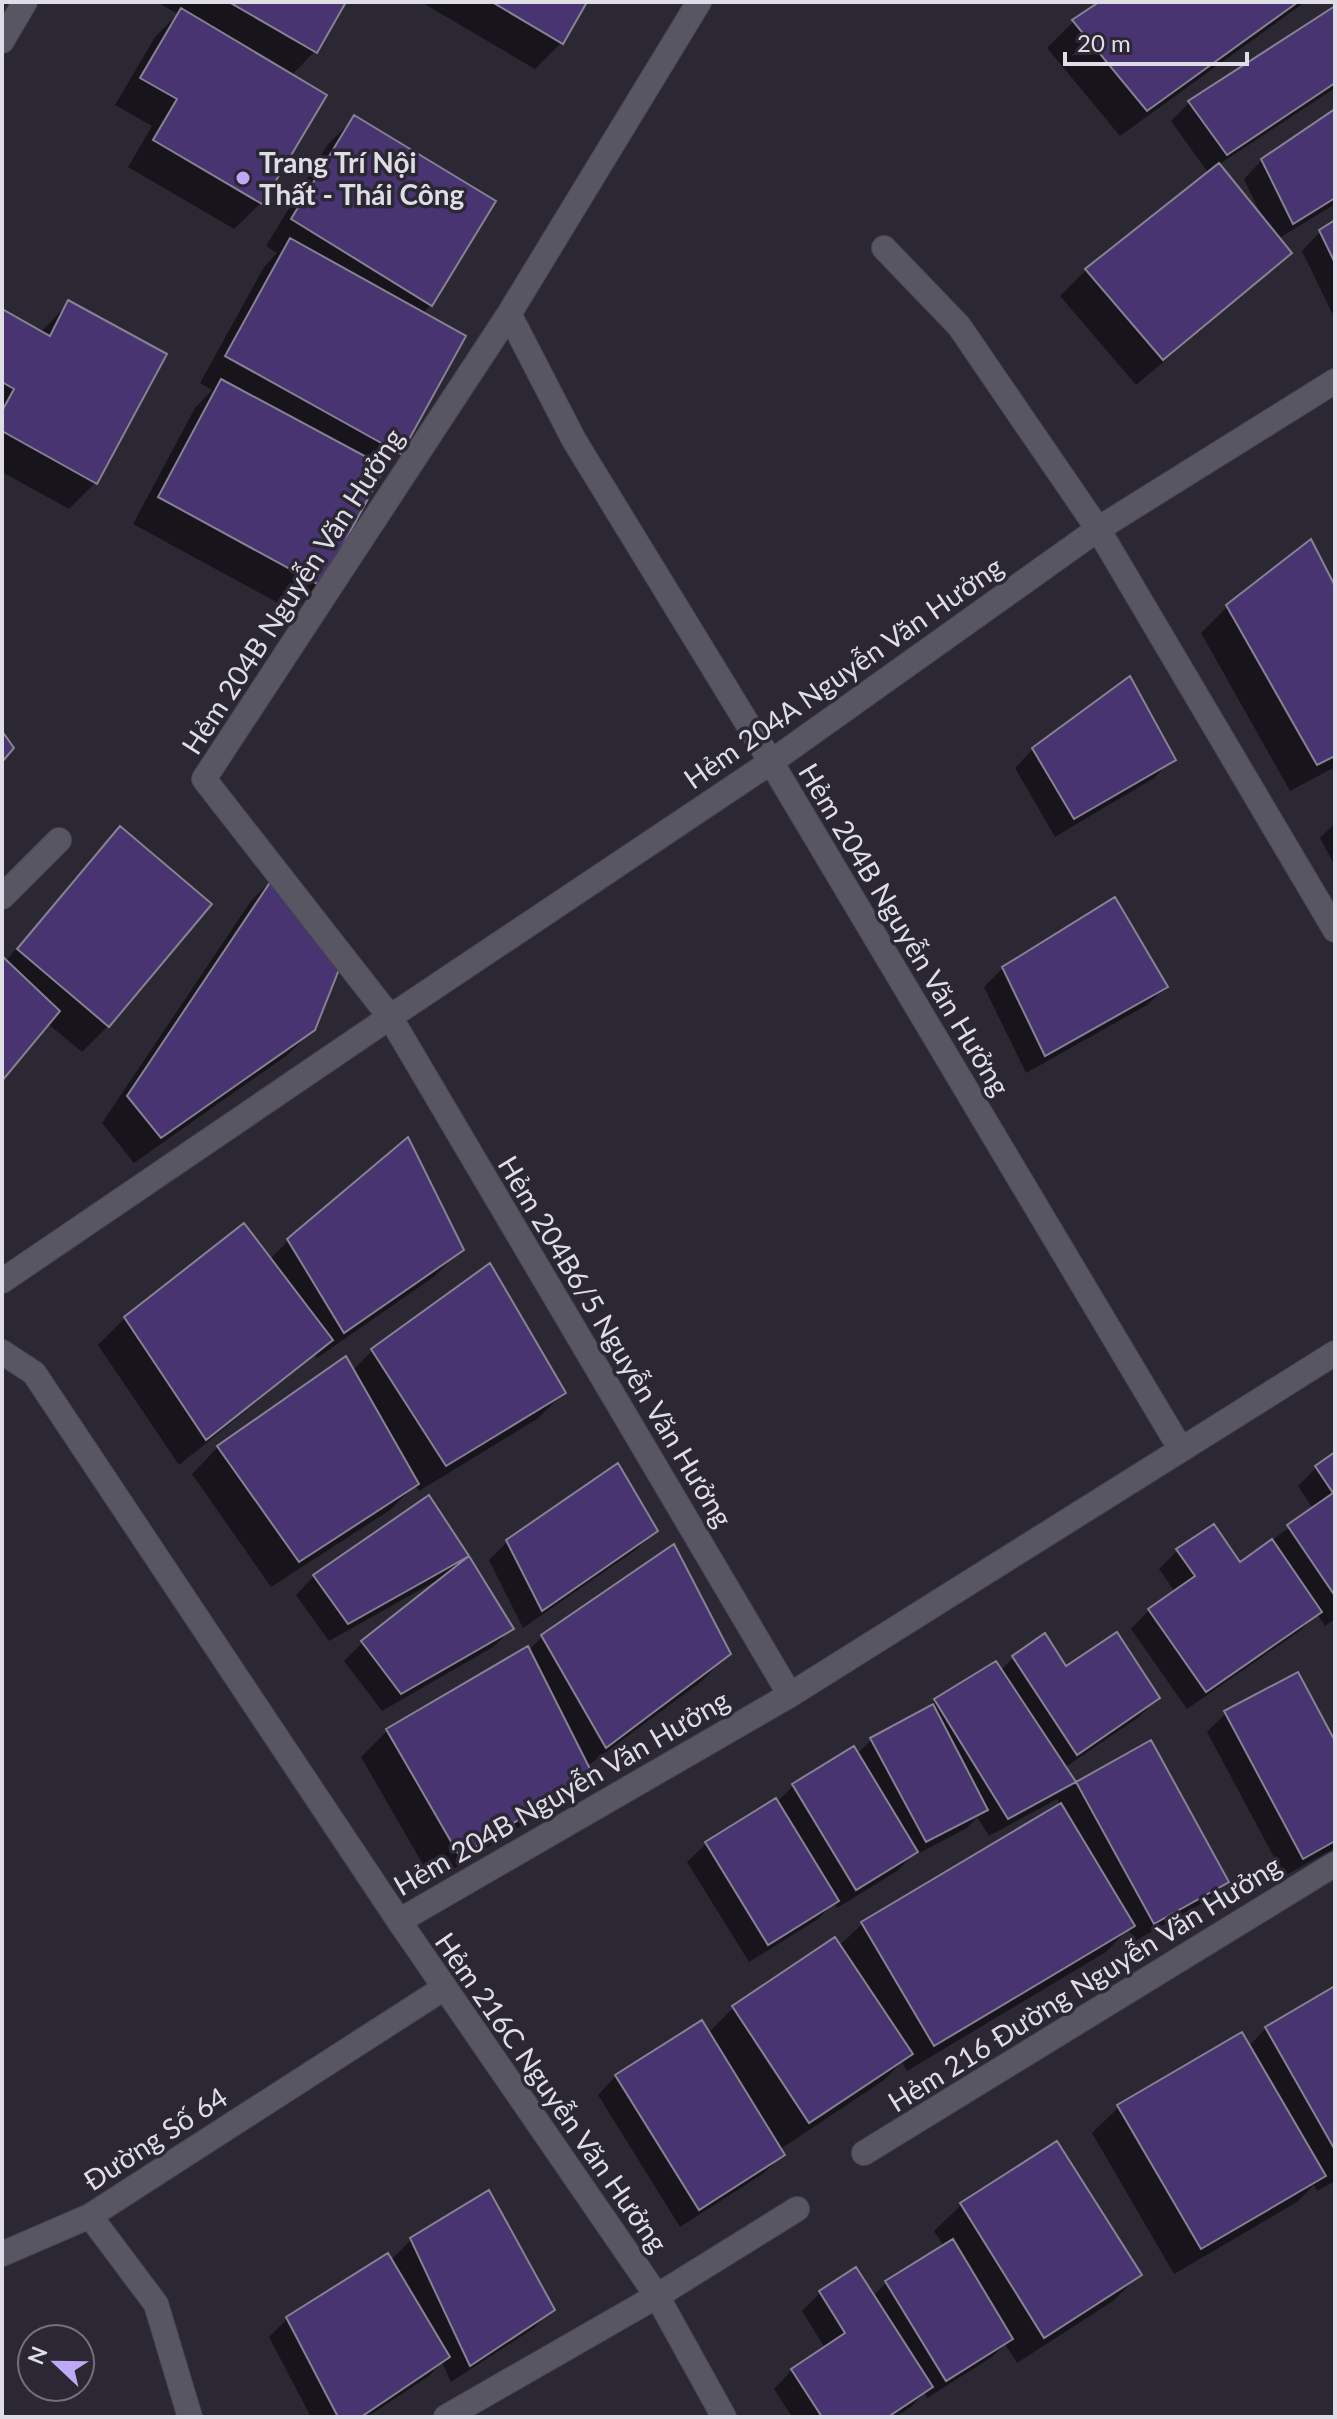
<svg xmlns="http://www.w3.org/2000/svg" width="1337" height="2419" viewBox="0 0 1337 2419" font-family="Lato,sans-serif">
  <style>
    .shadow { fill: #0007 }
    .building { fill: #473471; stroke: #858291; stroke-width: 2 }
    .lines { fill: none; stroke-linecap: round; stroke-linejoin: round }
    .minor-casing { stroke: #484650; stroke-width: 26 }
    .minor { stroke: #595664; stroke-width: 24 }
    .poi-dot { fill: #bda9f5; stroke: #2b2834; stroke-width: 3 }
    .labels { text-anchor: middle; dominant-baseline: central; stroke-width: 7; stroke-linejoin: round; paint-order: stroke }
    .poi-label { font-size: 28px; font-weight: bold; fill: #dfdde5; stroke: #2b2834; text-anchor: start }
    .street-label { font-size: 28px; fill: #dfdde5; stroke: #2b2834 }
  </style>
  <rect width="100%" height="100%" fill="#2b2834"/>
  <path class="shadow" d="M 163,2 L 344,2 L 315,51 L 291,76 L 261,203 L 234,229 L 128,167 L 152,126 L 115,105 L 155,37 L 178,14 L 162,5 Z
    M 421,2 L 585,2 L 561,43 L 535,69 Z
    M 1102,2 L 1305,2 L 1120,136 L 1047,48 L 1073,22 Z
    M 1335,9 L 1335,88 L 1218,165 L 1262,217 L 1244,179 L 1262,160 L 1335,111 L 1335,204 L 1278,239 L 1289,252 L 1262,279 L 1136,385 L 1060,296 L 1086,270 L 1209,174 L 1171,121 L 1189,103 Z
    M 355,118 L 431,305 L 422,314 L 399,453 L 379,472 L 320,585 L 293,611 L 133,524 L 195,408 L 212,390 L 200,383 L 264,267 L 277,253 L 266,246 L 328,144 Z
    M 1335,222 L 1335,319 L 1302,251 L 1320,232 Z
    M 69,303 L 96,482 L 69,509 L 2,472 L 2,311 L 40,333 Z
    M 1335,590 L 1335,767 L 1290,791 L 1201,633 L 1227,607 Z
    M 1033,749 L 1173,759 L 1154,778 L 1055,837 L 1015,768 Z
    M 1335,823 L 1335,866 L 1320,838 Z
    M 120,829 L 108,1026 L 82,1052 L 47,1023 L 2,1078 L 2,959 L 5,962 L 94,855 Z
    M 277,875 L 314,1029 L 286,1056 L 134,1163 L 102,1123 L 251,901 Z
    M 1003,968 L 1166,987 L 1147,1005 L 1026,1073 L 984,987 Z
    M 243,1226 L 269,1260 L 289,1240 L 461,1249 L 435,1276 L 317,1358 L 315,1355 L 179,1465 L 98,1345 L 125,1318 Z
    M 489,1266 L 564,1393 L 537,1419 L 419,1491 L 415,1485 L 390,1510 L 271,1587 L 192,1474 L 218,1447 L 352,1371 L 372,1351 Z
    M 1335,1455 L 1335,1619 L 1325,1626 L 1317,1614 L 1301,1630 L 1187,1709 L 1131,1629 L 1149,1610 L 1175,1592 L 1159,1569 L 1177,1551 L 1240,1565 L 1313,1509 L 1298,1486 L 1316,1468 Z
    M 428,1498 L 512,1629 L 493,1647 L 382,1711 L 344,1661 L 362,1643 L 436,1584 L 434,1582 L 329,1641 L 296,1595 L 314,1576 Z
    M 656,1530 L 637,1549 L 523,1628 L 489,1560 L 507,1542 Z
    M 543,1636 L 728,1654 L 702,1681 L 586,1767 L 589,1772 L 563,1799 L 433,1882 L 361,1757 L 388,1730 L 528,1651 Z
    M 1044,1636 L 1066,1668 L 1158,1698 L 1139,1717 L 1064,1768 L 1075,1785 L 1150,1742 L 1227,1881 L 1208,1900 L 1135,1941 L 1128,1929 L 1106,1952 L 907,2071 L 902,2062 L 884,2080 L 779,2150 L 782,2155 L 764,2173 L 680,2227 L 598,2095 L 616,2076 L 708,2033 L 733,2008 L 835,1940 L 839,1946 L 862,1924 L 1060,1805 L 1057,1799 L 989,1836 L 977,1817 L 967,1828 L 910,1858 L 897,1871 L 837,1908 L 834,1903 L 818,1919 L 749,1962 L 687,1862 L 706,1844 L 775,1801 L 776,1803 L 793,1786 L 857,1754 L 872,1739 L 925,1710 L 935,1700 L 995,1663 L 1000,1671 L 1013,1658 Z
    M 1226,1713 L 1335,1745 L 1335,1848 L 1284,1876 L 1207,1732 Z
    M 1335,1988 L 1335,2181 L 1317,2191 L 1314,2185 L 1297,2202 L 1174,2274 L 1092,2133 L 1119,2107 L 1249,2046 L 1266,2028 Z
    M 1057,2144 L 1139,2275 L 1113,2301 L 1017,2363 L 1005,2344 L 992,2357 L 927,2398 L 924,2393 L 912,2406 L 895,2417 L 792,2417 L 774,2389 L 792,2370 L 825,2348 L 802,2311 L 820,2293 L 872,2297 L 886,2283 L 944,2247 L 934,2231 L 961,2205 Z
    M 411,2240 L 552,2309 L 534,2328 L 451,2382 L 442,2362 L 429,2376 L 367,2417 L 311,2417 L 269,2337 L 288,2318 L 390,2261 Z"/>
  <path class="building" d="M 229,2 L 346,2 L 317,53 Z
    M 492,2 L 587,2 L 563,44 Z
    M 1099,2 L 1298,2 L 1147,111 L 1072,20 Z
    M 1335,6 L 1335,83 L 1227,155 L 1188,101 Z
    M 181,8 L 327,95 L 262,204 L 153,140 L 177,99 L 140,78 Z
    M 1335,109 L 1335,198 L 1293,224 L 1261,159 Z
    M 354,115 L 496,201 L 432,306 L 291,219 Z
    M 1219,163 L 1292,253 L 1163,360 L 1085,269 Z
    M 1335,220 L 1335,263 L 1319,230 Z
    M 290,238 L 466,336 L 401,454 L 225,356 Z
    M 68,300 L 167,354 L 97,484 L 2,431 L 2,411 L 14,389 L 2,382 L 2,309 L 50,336 Z
    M 221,379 L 385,467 L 321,586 L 158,497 Z
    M 1311,539 L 1335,586 L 1335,756 L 1317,765 L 1226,605 Z
    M 1130,676 L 1176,760 L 1074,819 L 1032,748 Z
    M 2,731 L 14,748 L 2,762 Z
    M 120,826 L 212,904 L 109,1027 L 17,949 Z
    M 277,872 L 344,957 L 315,1030 L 161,1138 L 127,1096 Z
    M 1115,897 L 1168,987 L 1045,1056 L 1002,967 Z
    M 2,956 L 60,1011 L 2,1081 Z
    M 408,1137 L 464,1250 L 344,1333 L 287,1239 Z
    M 244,1223 L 333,1340 L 206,1440 L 124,1317 Z
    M 490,1263 L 566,1393 L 446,1466 L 371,1349 Z
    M 346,1356 L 419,1484 L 299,1562 L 217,1446 Z
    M 1335,1452 L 1335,1596 L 1287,1525 L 1333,1493 L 1315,1466 Z
    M 618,1463 L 658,1531 L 542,1611 L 506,1540 Z
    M 429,1495 L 469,1556 L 348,1624 L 313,1575 Z
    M 1214,1524 L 1240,1562 L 1272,1539 L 1322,1612 L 1206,1692 L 1148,1609 L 1195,1576 L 1176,1549 Z
    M 674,1544 L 731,1654 L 606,1748 L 541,1635 Z
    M 469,1556 L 514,1629 L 401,1694 L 361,1641 Z
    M 1117,1632 L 1160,1698 L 1077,1755 L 1012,1656 L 1045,1633 L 1066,1666 Z
    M 528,1646 L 592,1773 L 460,1857 L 386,1729 Z
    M 996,1661 L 1076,1782 L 1008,1819 L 934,1699 Z
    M 1298,1672 L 1335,1741 L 1335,1841 L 1303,1859 L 1224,1711 Z
    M 933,1704 L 988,1810 L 926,1842 L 870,1738 Z
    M 1151,1740 L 1229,1882 L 1154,1924 L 1076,1782 Z
    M 854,1746 L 918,1852 L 856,1890 L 792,1784 Z
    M 776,1798 L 839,1901 L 768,1945 L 705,1842 Z
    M 1061,1803 L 1135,1926 L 934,2046 L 861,1922 Z
    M 835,1937 L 913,2054 L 809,2123 L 732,2006 Z
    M 1335,1986 L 1335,2150 L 1265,2027 Z
    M 702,2020 L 785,2155 L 699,2210 L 615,2075 Z
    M 1242,2032 L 1326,2176 L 1201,2249 L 1117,2105 Z
    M 1057,2141 L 1142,2275 L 1044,2338 L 960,2203 Z
    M 489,2190 L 555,2310 L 470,2366 L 410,2238 Z
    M 953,2239 L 1013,2339 L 946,2381 L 885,2281 Z
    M 388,2253 L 450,2357 L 361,2417 L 338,2417 L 286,2317 Z
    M 856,2267 L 933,2387 L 888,2417 L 822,2417 L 791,2369 L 845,2333 L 819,2291 Z"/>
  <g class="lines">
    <g class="minor-casing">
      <path id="minor" d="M 2,41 L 25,2
        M 884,248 L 959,326 L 1098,529 L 1335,930
        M 509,314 L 574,440 L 771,762 L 1180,1448
        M 2,897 L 59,840
        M 2,1281 L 390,1017 L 204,779 L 509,314 L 699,2
        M 2,1352 L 34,1373 L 399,1921 L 790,1695 L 1335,1353
        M 790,1695 L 390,1017 L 771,762 L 1098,529 L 1335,381
        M 399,1921 L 657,2296 L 724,2417
        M 864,2153 L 1335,1864
        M 90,2216 L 156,2304 L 190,2417
        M 2,2254 L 90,2216 L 444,1988
        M 446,2417 L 657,2296 L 797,2209"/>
    </g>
    <use href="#minor" class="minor"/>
  </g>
  <circle class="poi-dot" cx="243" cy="178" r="8"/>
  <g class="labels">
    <g class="poi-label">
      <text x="259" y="162">Trang Trí Nội<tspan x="259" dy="32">Thất - Thái Công</tspan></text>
    </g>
    <g class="street-label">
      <text transform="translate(292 591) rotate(-57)">Hẻm 204B Nguyễn Văn Hưởng</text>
      <text transform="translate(843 672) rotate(-35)">Hẻm 204A Nguyễn Văn Hưởng</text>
      <text transform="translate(905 929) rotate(59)">Hẻm 204B Nguyễn Văn Hưởng</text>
      <text transform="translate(616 1341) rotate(59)">Hẻm 204B6/5 Nguyễn Văn Hưởng</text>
      <text transform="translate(561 1792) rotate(-30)">Hẻm 204B Nguyễn Văn Hưởng</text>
      <text transform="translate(1084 1983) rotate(-32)">Hẻm 216 Đường Nguyễn Văn Hưởng</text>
      <text transform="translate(552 2092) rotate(55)">Hẻm 216C Nguyễn Văn Hưởng</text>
      <text transform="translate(155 2138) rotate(-33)">Đường Số 64</text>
    </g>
  </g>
  <rect width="1337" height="2419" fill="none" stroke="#dfdde5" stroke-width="8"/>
  <g transform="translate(56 2363) rotate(292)"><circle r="38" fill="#2b2834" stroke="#73707b" stroke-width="2"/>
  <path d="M0-6L14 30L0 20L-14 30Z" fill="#bda9f5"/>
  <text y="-12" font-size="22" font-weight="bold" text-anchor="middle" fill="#dfdde5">N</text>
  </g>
  <path d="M1065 52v12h182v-12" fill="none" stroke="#dfdde5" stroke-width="4"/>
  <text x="1077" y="52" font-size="24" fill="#dfdde5" stroke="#2b2834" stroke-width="6" paint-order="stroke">20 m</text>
</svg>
